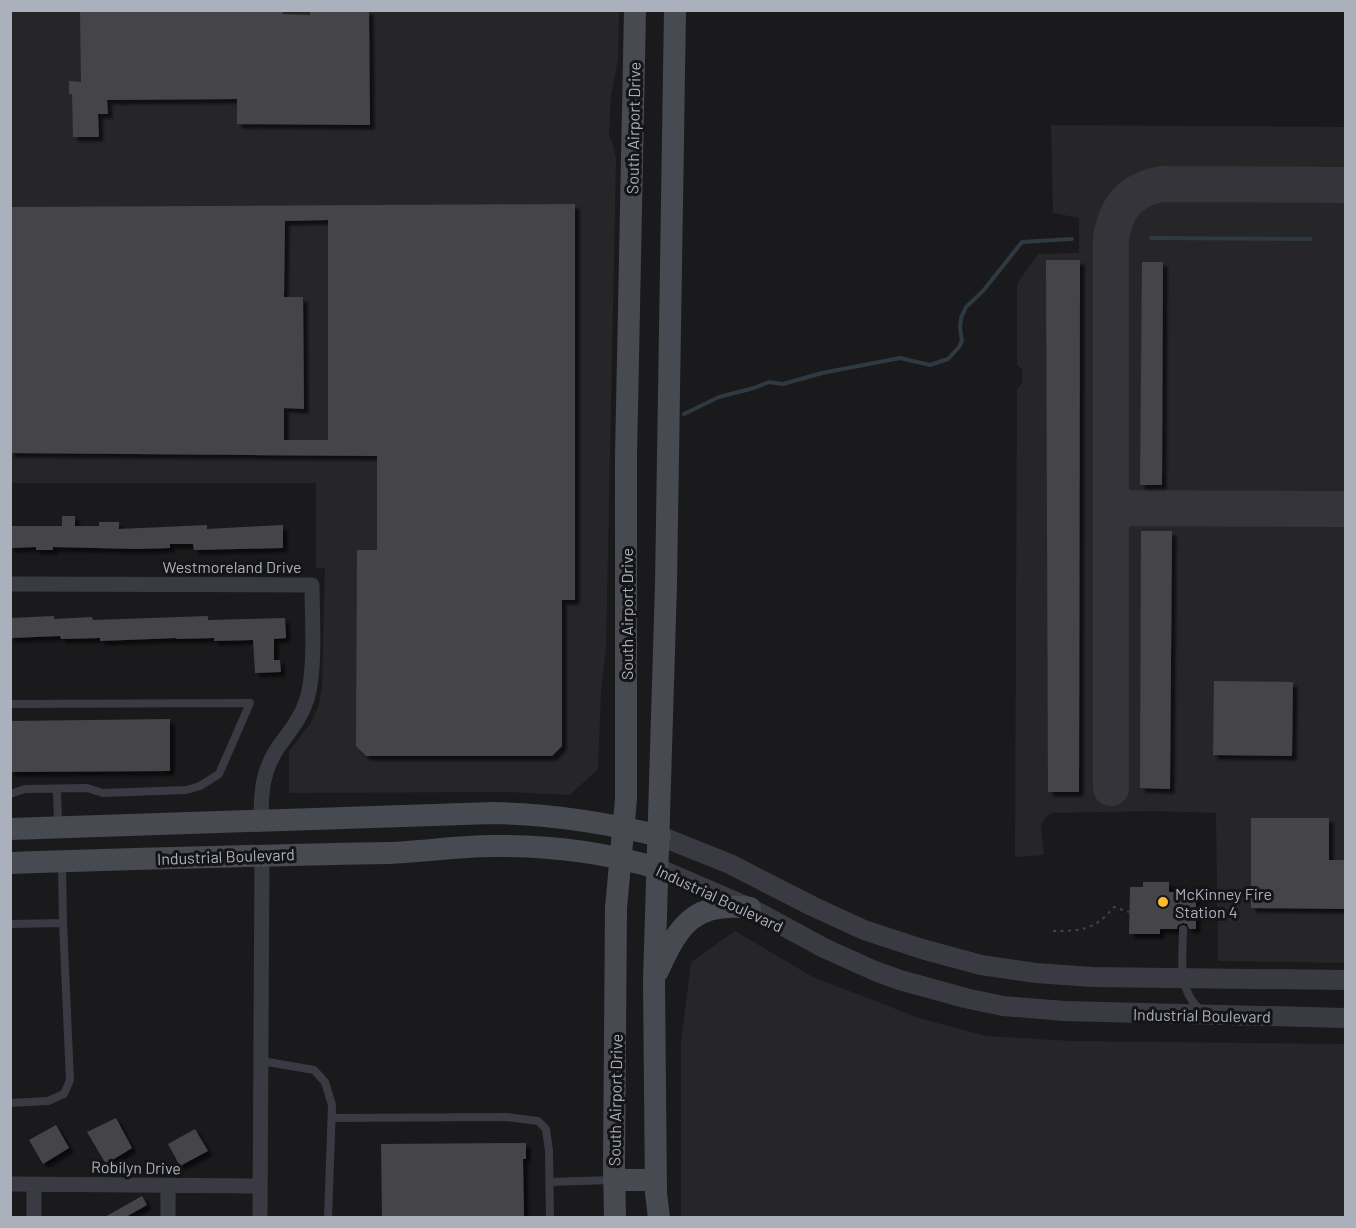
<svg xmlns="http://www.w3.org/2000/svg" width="1356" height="1228" viewBox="0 0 1356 1228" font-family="Barlow,sans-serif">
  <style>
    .built { fill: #262629 }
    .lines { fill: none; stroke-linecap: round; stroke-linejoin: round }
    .stream { stroke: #2e3942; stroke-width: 4 }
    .taxiway { stroke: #34343a; stroke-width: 36 }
    .building { fill: #444549; fill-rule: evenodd; filter: url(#shadow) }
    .path { stroke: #404349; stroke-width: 2; stroke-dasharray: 3 4.5; stroke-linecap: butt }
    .service { stroke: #3a3b42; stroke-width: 8 }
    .minor { stroke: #3a3b42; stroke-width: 15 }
    .tertiary { stroke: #3a3b42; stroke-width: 20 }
    .secondary { stroke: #484a52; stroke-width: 22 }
    .poi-dot { fill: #ffbb2f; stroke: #151517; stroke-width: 2 }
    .labels { text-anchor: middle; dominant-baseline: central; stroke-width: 6; stroke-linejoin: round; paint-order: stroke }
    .street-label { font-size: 16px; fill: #abb0bd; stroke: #151517 }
    .poi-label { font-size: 16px; fill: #abb0bd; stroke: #151517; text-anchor: start }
  </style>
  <defs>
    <filter id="shadow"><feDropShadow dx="4.5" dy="4.5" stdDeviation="1.5" flood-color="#0009"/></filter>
  </defs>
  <rect width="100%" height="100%" fill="#1a1a1c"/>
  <path class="built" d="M 10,11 L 619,11 L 618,61 L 611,95 L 609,135 L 613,144 L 616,160 L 606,649 L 601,693 L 598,769 L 570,795 L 509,792 L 289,793 L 289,751 L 310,724 L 319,705 L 322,686 L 325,568 L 316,568 L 316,483 L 11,483 Z
    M 1051,125 L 1345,127 L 1345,963 L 1218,961 L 1216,813 L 1152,811 L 1052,813 L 1048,815 L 1041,825 L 1044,855 L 1015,857 L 1017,389 L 1022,383 L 1022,369 L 1017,365 L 1017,284 L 1038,254 L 1079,253 L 1079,218 L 1053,213 Z
    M 735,931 L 813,977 L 919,1018 L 986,1036 L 1072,1041 L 1345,1044 L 1345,1217 L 681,1217 L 681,1042 L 691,962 Z"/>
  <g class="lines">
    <path class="stream" d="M 1151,238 L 1310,239
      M 684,414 L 719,397 L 754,388 L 769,382 L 783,384 L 822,373 L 900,358 L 930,365 L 948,359 L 959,347 L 962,341 L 960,328 L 961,318 L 966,307 L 983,291 L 1022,242 L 1072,239"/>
    <path class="taxiway" d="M 1112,508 L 1346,509
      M 1111,788 L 1111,238 C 1116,207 1130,190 1162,184 L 1346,185"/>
  </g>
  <path class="building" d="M 80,10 L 283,10 L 283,14 L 310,15 L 310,10 L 369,10 L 370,125 L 237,124 L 237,99 L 107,100 L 108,114 L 98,114 L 99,137 L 73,137 L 72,94 L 69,94 L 69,81 L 81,82 Z
    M 575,204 L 575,600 L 562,600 L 562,746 L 552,756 L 366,756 L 356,746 L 357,550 L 377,550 L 377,456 L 10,453 L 10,207 ZM 328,220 L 328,440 L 284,440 L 284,408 L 304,409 L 303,297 L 284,297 L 285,221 Z
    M 1046,260 L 1080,260 L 1079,792 L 1048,792 Z
    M 1142,262 L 1163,262 L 1162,485 L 1140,485 Z
    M 62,516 L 75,516 L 75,526 L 99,526 L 99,522 L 119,522 L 119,529 L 207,525 L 207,529 L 283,525 L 283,548 L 194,550 L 193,544 L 170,544 L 170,548 L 137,549 L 53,547 L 53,550 L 36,550 L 36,547 L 10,548 L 10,526 L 62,526 Z
    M 1141,531 L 1172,531 L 1170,789 L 1140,788 Z
    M 54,616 L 54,619 L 92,617 L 93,620 L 208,616 L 208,620 L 285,618 L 286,638 L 274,639 L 274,660 L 280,660 L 281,672 L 255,673 L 253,640 L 214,641 L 214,638 L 176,639 L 176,638 L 100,641 L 100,638 L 61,639 L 60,636 L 10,638 L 10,618 Z
    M 1214,681 L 1293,682 L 1292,756 L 1213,755 Z
    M 170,719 L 170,771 L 10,772 L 10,721 Z
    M 1251,818 L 1329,818 L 1329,860 L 1346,860 L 1346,909 L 1251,908 Z
    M 1143,882 L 1169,882 L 1169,892 L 1196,892 L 1196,929 L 1189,929 L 1187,924 L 1183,923 L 1178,925 L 1177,929 L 1160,929 L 1160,934 L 1129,934 L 1130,887 L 1143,887 Z
    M 116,1118 L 132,1148 L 106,1164 L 87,1132 Z
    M 56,1125 L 69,1148 L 43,1164 L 29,1140 Z
    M 195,1129 L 208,1151 L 180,1166 L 168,1144 Z
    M 526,1143 L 526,1159 L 523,1159 L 524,1218 L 382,1218 L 381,1144 Z
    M 142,1196 L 147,1205 L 124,1218 L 103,1218 Z"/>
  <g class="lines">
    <path class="path" d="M 1053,931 C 1081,931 1095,930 1114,907 L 1129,912"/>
    <path class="service" d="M 10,704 L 250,703 L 219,774 L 200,786 L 186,790 L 103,793 L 87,788 L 25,789 L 10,794
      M 57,790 L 58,824
      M 10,924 L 63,923 L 62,863
      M 1183,929 C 1183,958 1176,991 1202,1011
      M 262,1061 L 314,1070 L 325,1082 L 332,1105 L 328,1218
      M 10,1103 L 48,1101 L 64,1094 L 70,1080 L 63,923
      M 332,1118 L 506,1117 L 538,1121 L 546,1129 L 549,1151 L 550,1218
      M 550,1182 L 611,1180"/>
    <path class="minor" d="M 10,584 L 312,585 C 312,617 316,669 307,699 C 301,718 290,731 279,746 C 262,770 261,793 261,821
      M 10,1184 L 260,1186
      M 34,1218 L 34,1184
      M 168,1218 L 168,1186
      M 260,1218 L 262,855"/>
    <path class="tertiary" d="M 660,836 L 730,864 L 812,906 L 864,930 L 922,949 L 981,965 L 1036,973 L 1092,977 L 1346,980
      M 657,868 L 750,908 L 824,948 L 875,971 L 900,980 L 965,998 L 1003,1006 L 1064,1011 L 1346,1018"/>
    <path class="secondary" d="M 10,829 L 493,813 C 552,814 603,822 660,836
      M 10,863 C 136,859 262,855 388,853 C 422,852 457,846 492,846 C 548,845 603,852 657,868
      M 658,971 C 679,924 695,901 750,908
      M 614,1180 L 656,1180
      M 615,1218 L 614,1167 L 616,908 L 626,799 L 626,457 L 635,10
      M 659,1218 L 656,1193 L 654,981 L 666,584 L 675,10"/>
  </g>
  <circle class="poi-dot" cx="1163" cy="902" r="6"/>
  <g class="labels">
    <g class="street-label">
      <text transform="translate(633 128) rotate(-89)">South Airport Drive</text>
      <text x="232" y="566">Westmoreland Drive</text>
      <text transform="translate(626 614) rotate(-90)">South Airport Drive</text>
      <text transform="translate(226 856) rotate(-2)">Industrial Boulevard</text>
      <text transform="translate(720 898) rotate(25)">Industrial Boulevard</text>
      <text transform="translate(1202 1015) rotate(1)">Industrial Boulevard</text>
      <text transform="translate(615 1100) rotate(-89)">South Airport Drive</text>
      <text transform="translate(136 1167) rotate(1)">Robilyn Drive</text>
    </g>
    <g class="poi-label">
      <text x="1175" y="893">McKinney Fire<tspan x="1175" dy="18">Station 4</tspan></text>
    </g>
  </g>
  <rect width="1356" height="1228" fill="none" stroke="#abb0bd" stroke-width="24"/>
</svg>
